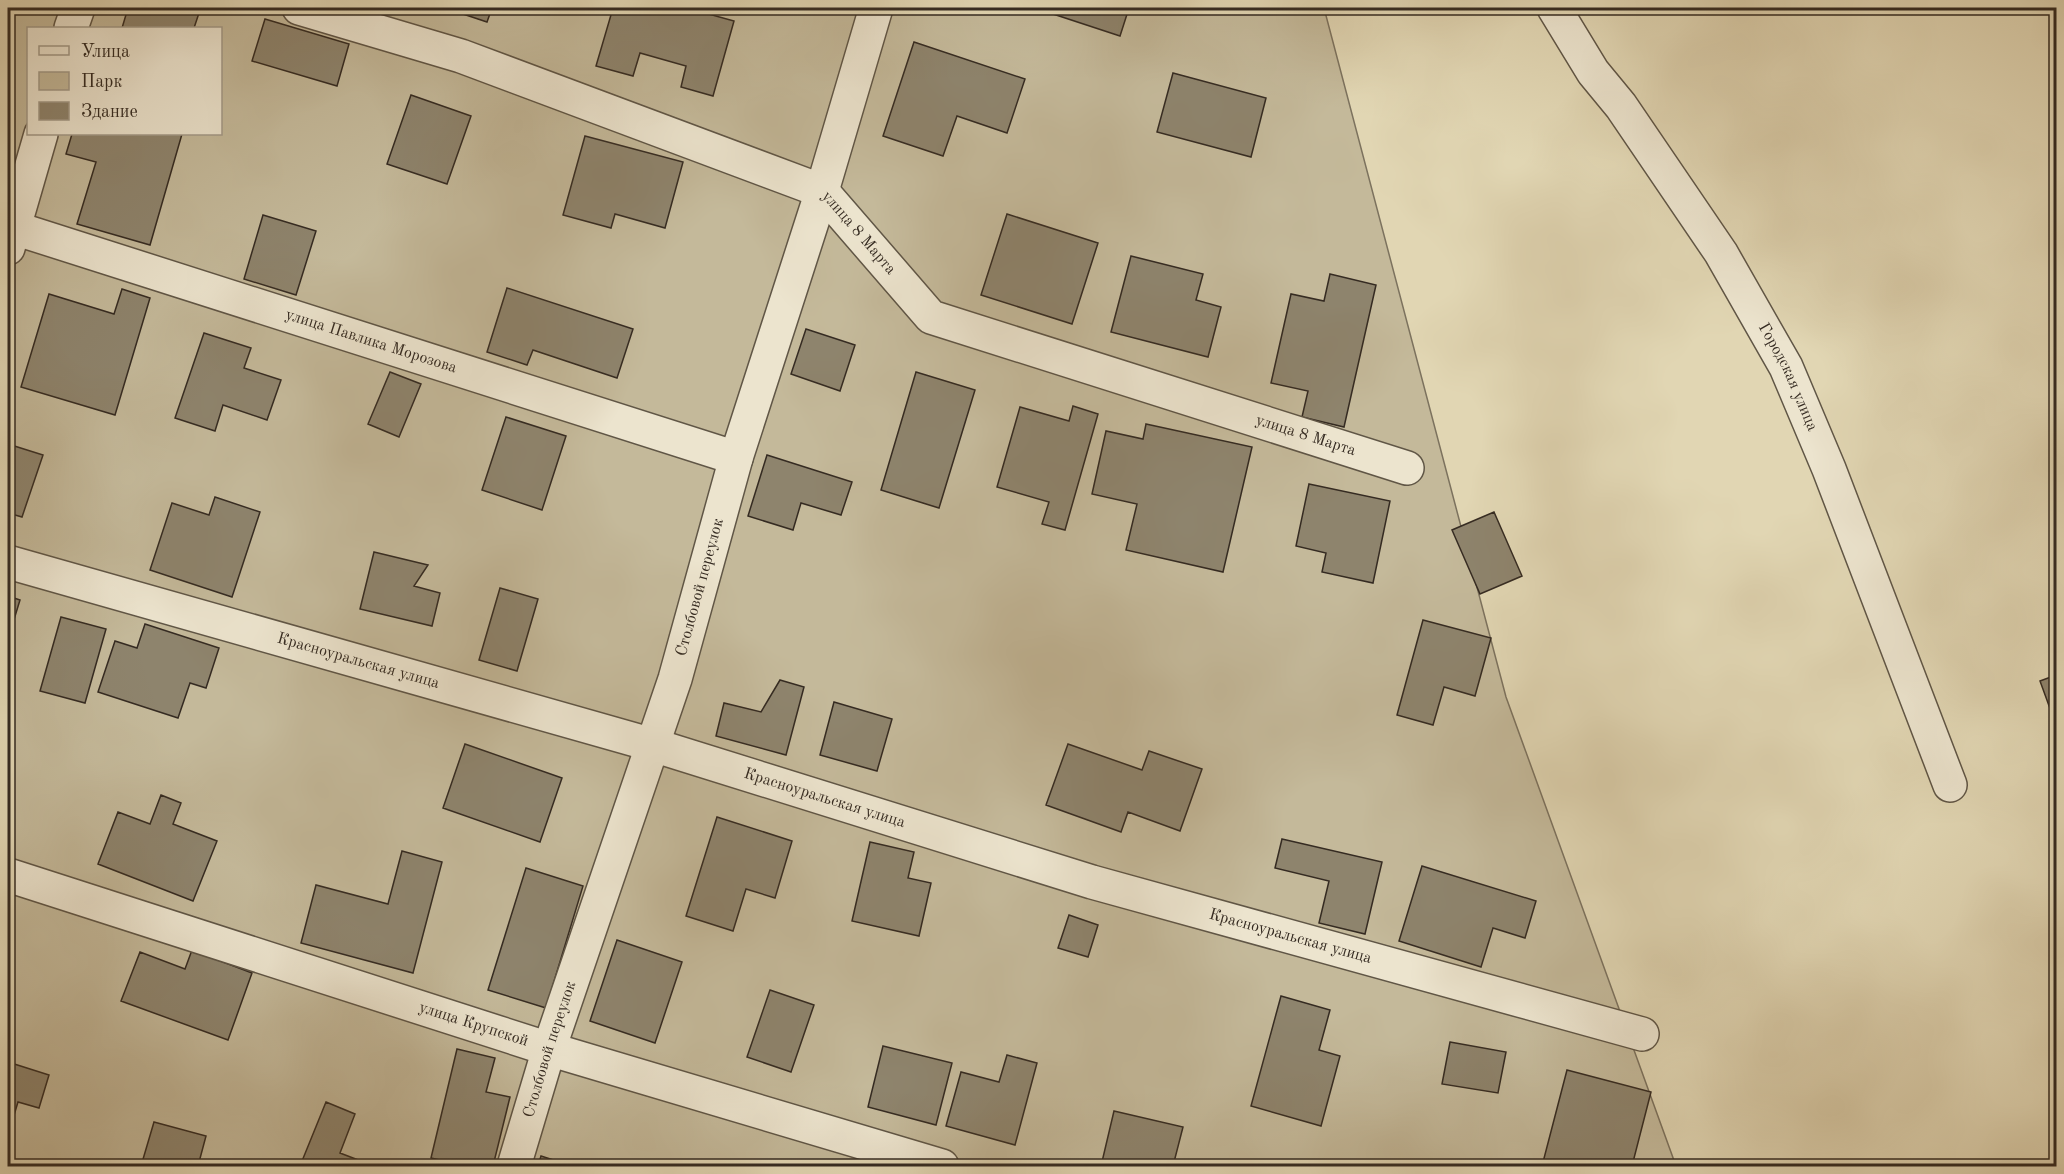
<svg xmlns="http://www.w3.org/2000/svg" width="2064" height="1174" viewBox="0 0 2064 1174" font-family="'Old Standard TT',serif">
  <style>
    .green { fill: #c4b99a; stroke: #7c725e; stroke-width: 1.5; fill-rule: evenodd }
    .building { fill: #8e846d; stroke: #352b22; stroke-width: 1.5 }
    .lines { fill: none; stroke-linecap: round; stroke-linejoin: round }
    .minor-casing { stroke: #605646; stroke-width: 36 }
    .minor { stroke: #ece4ce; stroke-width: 33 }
    .labels { text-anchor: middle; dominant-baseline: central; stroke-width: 5; stroke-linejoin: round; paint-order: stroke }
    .street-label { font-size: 16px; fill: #352b22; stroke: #ece4ce }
  </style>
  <rect width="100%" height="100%" fill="#e1d6b3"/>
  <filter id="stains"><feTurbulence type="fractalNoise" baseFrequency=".00333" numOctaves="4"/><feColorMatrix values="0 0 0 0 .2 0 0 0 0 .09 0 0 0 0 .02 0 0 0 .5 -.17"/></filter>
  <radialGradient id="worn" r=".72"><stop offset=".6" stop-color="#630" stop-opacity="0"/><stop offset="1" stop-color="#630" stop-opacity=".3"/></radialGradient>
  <path class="green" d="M 8,8 L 1324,8 L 1506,697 L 1676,1166 L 8,1166 ZM 28,28 L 220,28 L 220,134 L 28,134 Z"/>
  <path class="building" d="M 128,8 L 181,8 L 199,13 L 194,28 L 122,28 Z
    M 445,8 L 492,8 L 487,22 Z
    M 613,8 L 687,8 L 734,21 L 713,96 L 681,87 L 686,66 L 640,53 L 633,76 L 596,66 Z
    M 1049,8 L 1129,8 L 1120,36 L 1047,12 Z
    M 265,19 L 349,44 L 337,86 L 252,61 Z
    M 914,42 L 1025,79 L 1007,133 L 957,116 L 943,156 L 883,136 Z
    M 1173,73 L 1266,98 L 1251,157 L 1157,132 Z
    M 411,95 L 471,116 L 447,184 L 387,164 Z
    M 72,134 L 182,134 L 150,245 L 77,224 L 96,162 L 66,154 Z
    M 585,136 L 683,162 L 665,228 L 615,214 L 611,228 L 563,215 Z
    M 1007,214 L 1098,243 L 1072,324 L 981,295 Z
    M 263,215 L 316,231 L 296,295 L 244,279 Z
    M 1131,256 L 1203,274 L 1196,300 L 1221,307 L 1208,357 L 1111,332 Z
    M 1330,274 L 1376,285 L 1344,427 L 1302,417 L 1308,391 L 1271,383 L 1291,294 L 1324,301 Z
    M 507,288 L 633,329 L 617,378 L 533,350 L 527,365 L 487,352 Z
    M 122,289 L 150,298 L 115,415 L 21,387 L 49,294 L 114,314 Z
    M 806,329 L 855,345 L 840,391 L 791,374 Z
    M 204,333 L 251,348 L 244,368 L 281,380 L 267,420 L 223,405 L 215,431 L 175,418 Z
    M 390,372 L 421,384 L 399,437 L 368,424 Z
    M 916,372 L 975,390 L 939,508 L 881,490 Z
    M 1073,406 L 1098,414 L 1065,530 L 1042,524 L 1049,502 L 997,487 L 1020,407 L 1069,421 Z
    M 506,417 L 566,436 L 542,510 L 482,490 Z
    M 1146,424 L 1252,447 L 1223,572 L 1126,550 L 1137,504 L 1092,494 L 1106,431 L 1143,439 Z
    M 8,444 L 43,455 L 22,517 L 8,513 Z
    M 767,455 L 852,482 L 841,515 L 801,503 L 793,530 L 748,516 Z
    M 1309,484 L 1390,501 L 1373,583 L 1322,572 L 1326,553 L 1296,546 Z
    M 215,497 L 260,512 L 232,597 L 150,570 L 172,503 L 209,515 Z
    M 1494,512 L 1522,576 L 1480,594 L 1452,530 Z
    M 374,552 L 428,565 L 414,586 L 440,593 L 432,626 L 360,609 Z
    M 500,588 L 538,599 L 517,671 L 479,660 Z
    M 8,596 L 20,600 L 8,639 Z
    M 61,617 L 106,629 L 85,703 L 40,691 Z
    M 1423,620 L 1491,638 L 1475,696 L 1444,687 L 1433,725 L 1397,715 Z
    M 145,624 L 219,648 L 206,688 L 190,683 L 178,718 L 98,692 L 115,641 L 137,648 Z
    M 2056,675 L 2056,725 L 2040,681 Z
    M 780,680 L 804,687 L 786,755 L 716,736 L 724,703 L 761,712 Z
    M 834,702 L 892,719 L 877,771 L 820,755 Z
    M 465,744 L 562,778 L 540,842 L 443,808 Z
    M 1068,744 L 1142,770 L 1149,751 L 1202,769 L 1180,831 L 1128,812 L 1121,832 L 1046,805 Z
    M 161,795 L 181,803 L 173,824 L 217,841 L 193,901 L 98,864 L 118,812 L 150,824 Z
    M 717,817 L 792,841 L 775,898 L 746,889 L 733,931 L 686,916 Z
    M 1282,839 L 1382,862 L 1365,934 L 1319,923 L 1329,881 L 1275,868 Z
    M 870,842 L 914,852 L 908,878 L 931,883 L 919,936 L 852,921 Z
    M 402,851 L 442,862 L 413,973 L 301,943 L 316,885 L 388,904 Z
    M 1422,866 L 1536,901 L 1525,938 L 1493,928 L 1481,967 L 1399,941 Z
    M 526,868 L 583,886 L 546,1008 L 488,990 Z
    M 1069,915 L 1098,925 L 1088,957 L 1058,948 Z
    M 617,940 L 682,962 L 655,1043 L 590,1021 Z
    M 192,950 L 252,973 L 228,1040 L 121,1001 L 140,952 L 185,969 Z
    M 770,990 L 814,1005 L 791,1072 L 747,1057 Z
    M 1281,996 L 1330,1010 L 1319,1050 L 1340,1056 L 1321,1126 L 1251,1106 Z
    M 1450,1042 L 1506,1052 L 1498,1093 L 1442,1084 Z
    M 883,1046 L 952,1063 L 936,1125 L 868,1107 Z
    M 457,1049 L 495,1058 L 486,1092 L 510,1097 L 493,1166 L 466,1166 L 431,1158 Z
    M 1007,1055 L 1037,1063 L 1015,1145 L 946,1126 L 961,1072 L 999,1082 Z
    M 8,1062 L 49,1075 L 39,1108 L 18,1102 L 8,1135 Z
    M 1567,1070 L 1651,1092 L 1632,1166 L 1605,1166 L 1589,1162 L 1588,1166 L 1542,1166 Z
    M 326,1102 L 355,1114 L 340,1153 L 374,1166 L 300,1166 Z
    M 1114,1111 L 1183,1127 L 1173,1166 L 1101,1166 Z
    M 154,1122 L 206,1136 L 198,1166 L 141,1166 Z
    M 541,1156 L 572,1166 L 538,1166 Z"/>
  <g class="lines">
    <g class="minor-casing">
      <g id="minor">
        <path id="s1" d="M 299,8 L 461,56 L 822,191 L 931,317 L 1407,468"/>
        <path id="s2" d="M 1554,8 L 1593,72 L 1621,106 L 1721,253 L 1786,367 L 1829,469 L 1950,785"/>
        <path d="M 71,28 L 78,8"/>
        <path id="s3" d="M 8,226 L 736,458"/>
        <path d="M 8,248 L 41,134"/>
        <path id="s4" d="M 8,562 L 653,745 L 1092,882 L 1642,1034"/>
        <path id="s5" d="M 8,875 L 549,1049 L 942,1166"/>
        <path id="s6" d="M 514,1166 L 549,1049 L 675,679 L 736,458 L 822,191 L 876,8"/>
      </g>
    </g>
    <use href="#minor" class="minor"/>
  </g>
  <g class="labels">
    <g class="street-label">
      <text stroke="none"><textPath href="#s1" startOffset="610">улица 8 Марта</textPath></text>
      <text stroke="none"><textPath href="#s3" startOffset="381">улица Павлика Морозова</textPath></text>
      <text stroke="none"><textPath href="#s2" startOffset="438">Городская улица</textPath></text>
      <text stroke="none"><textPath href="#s1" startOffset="1114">улица 8 Марта</textPath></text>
      <text stroke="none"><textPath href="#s6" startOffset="608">Столбовой переулок</textPath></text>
      <text stroke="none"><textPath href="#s4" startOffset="364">Красноуральская улица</textPath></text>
      <text stroke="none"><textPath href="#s4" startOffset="850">Красноуральская улица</textPath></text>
      <text stroke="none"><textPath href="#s4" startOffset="1336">Красноуральская улица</textPath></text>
      <text stroke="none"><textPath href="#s5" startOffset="489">улица Крупской</textPath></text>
      <text stroke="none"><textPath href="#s6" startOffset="122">Столбовой переулок</textPath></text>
    </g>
  </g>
  <rect width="2064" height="1174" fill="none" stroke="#e1d6b3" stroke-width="30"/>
  <rect x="9" y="9" width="2046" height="1156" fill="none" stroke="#352b22" stroke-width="3"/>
  <rect x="15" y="15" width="2034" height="1144" fill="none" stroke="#352b22" stroke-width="1.5"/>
  <rect x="27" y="27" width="195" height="108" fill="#ece4ce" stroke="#a39a89" stroke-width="1.5"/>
  <rect x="39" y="46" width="30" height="9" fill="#ece4ce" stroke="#a39a89" stroke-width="1.5"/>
  <text x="81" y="57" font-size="18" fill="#352b22">Улица</text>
  <rect x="39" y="72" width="30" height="18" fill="#c4b99a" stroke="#a39a89" stroke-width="1.5"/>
  <text x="81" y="87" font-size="18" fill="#352b22">Парк</text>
  <rect x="39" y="102" width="30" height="18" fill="#8e846d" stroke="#a39a89" stroke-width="1.5"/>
  <text x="81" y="117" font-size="18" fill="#352b22">Здание</text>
  <rect width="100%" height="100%" filter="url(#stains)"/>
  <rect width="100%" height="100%" fill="url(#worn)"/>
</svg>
